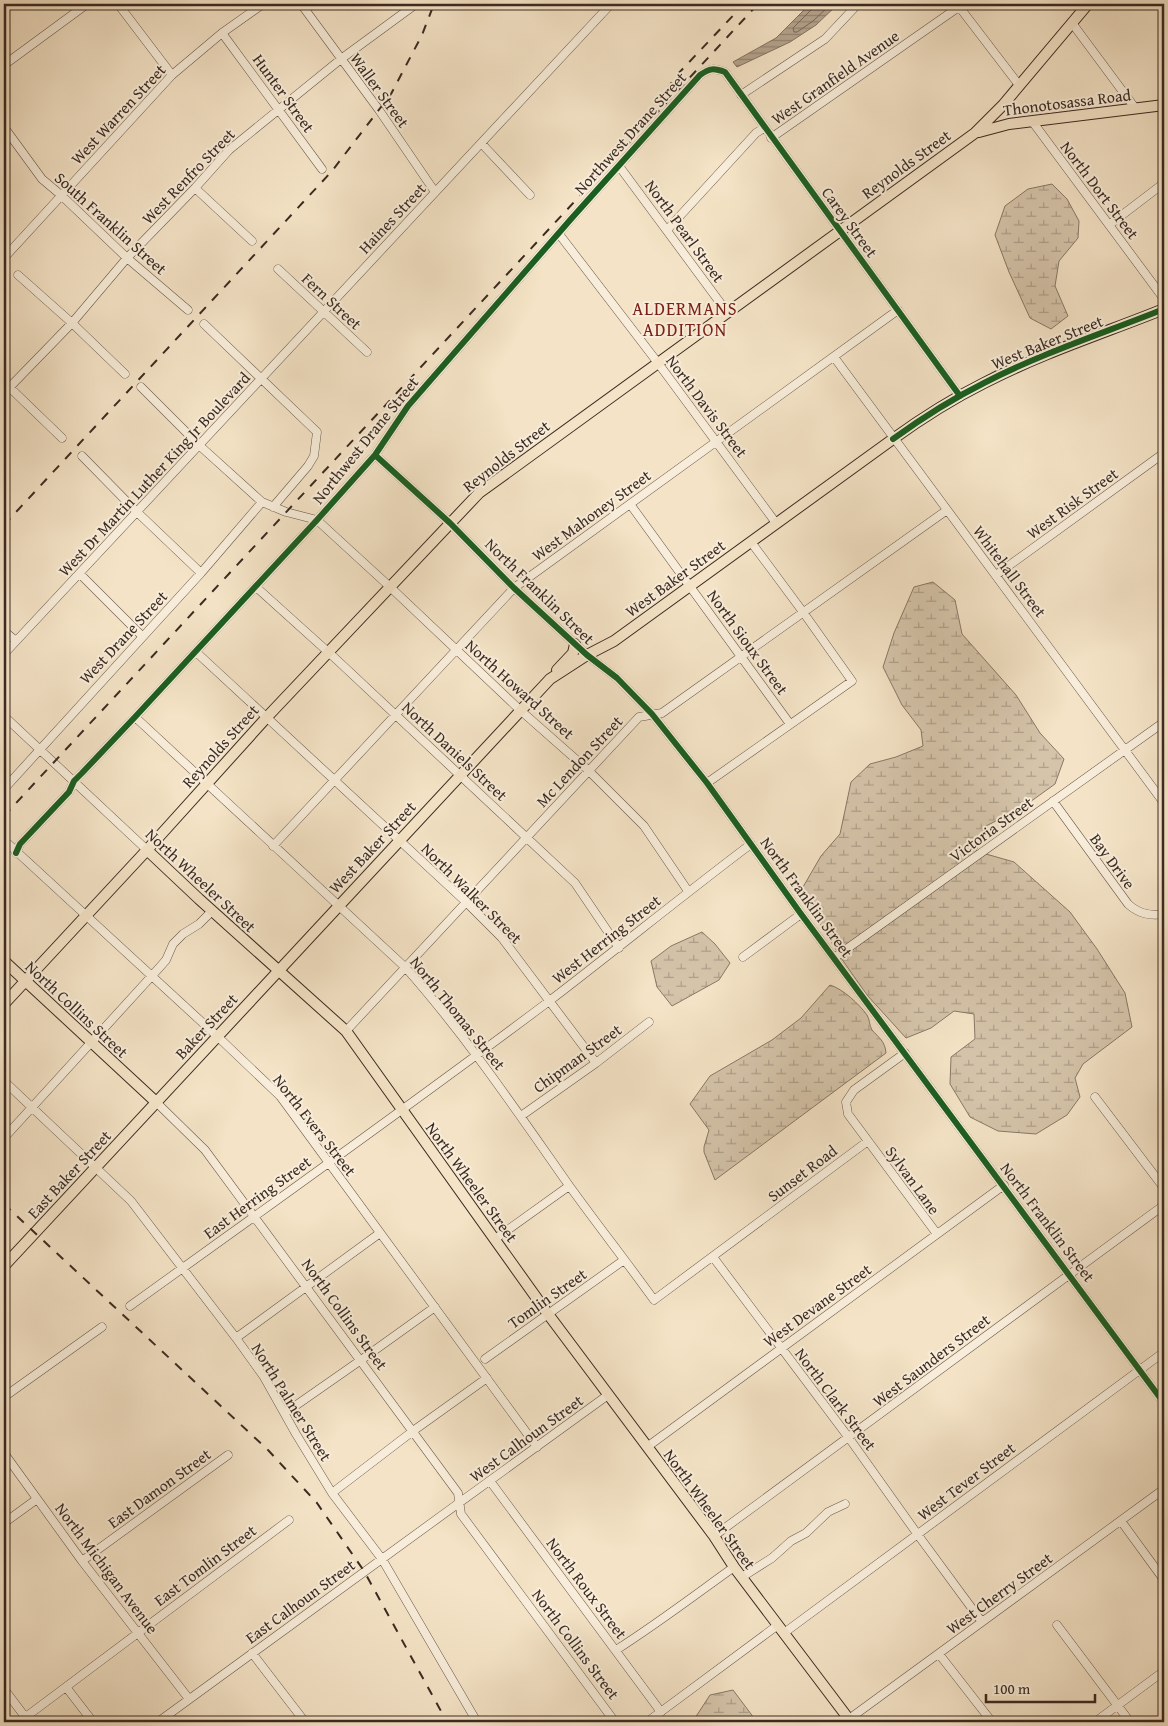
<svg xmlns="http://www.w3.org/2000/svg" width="1168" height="1726" viewBox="0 0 1168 1726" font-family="'Gentium Book Plus',serif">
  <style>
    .wetland { fill: url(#wetland-marsh); stroke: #876 }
    .water { fill: url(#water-rules); stroke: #847362 }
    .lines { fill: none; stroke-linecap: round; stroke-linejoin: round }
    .shore { stroke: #786758; stroke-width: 1 }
    .minor-casing { stroke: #69584a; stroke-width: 9 }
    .major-casing { stroke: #3b2a21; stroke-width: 12 }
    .minor { stroke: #f8edda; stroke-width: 8 }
    .major { stroke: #f4e3c6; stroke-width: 10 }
    .rail { stroke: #3b2a21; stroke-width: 2; stroke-dasharray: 9 9; stroke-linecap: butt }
    .cycleway-casing { stroke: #f8edda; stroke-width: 9 }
    .cycleway { stroke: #1b5e20; stroke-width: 6 }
    .labels { text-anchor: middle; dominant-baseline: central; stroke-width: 4; stroke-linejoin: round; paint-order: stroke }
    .street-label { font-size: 16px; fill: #3b2a21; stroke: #f8edda }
    .neighbourhood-label { font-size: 18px; letter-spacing: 1px; fill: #7a1f14; stroke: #f8edda }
  </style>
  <defs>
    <pattern id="wetland-marsh" width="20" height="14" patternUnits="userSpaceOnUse" patternTransform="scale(1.25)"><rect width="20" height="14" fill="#d5c4aa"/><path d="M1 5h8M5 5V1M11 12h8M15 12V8" fill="none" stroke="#ae9f8a"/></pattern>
    <pattern id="water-rules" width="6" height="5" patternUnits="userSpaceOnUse" patternTransform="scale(1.25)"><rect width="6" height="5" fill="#b5a48e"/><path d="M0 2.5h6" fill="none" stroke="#948674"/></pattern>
  </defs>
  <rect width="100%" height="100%" fill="#f4e3c6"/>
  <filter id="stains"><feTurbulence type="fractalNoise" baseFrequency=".004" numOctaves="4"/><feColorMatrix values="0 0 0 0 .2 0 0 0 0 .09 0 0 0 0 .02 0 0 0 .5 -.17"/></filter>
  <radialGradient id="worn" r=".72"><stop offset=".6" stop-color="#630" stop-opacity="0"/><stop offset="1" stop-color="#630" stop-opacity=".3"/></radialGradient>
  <path class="wetland" d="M 1052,184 L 1067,199 L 1079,221 L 1078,238 L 1059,261 L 1055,286 L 1068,316 L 1051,329 L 1030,318 L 1009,272 L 995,235 L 1005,206 L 1028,189 Z
    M 933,582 L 955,600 L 962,634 L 1016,695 L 1040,733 L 1064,759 L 1055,784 L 1023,807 L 984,827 L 976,852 L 837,951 L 808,905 L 803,887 L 821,856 L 840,834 L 851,782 L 870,764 L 896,757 L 923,746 L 921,730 L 902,705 L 883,667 L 894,633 L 914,587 Z
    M 986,854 L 1014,862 L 1070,912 L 1097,949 L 1125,993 L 1132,1027 L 1083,1064 L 1075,1078 L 1080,1097 L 1067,1115 L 1036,1134 L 998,1131 L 970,1117 L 950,1084 L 951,1057 L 975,1039 L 974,1014 L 954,1011 L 931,1028 L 906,1038 L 867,995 L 841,958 Z
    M 702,932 L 715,944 L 730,963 L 719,980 L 672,1006 L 657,987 L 651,961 L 671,946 Z
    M 830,985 C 843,989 859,1004 867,1015 C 870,1020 869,1025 872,1030 C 879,1038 885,1041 886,1053 L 715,1180 L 704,1152 L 704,1147 L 709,1130 L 690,1104 L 710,1076 L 772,1040 L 801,1018 Z
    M 733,1690 L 757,1722 L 697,1722 L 695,1718 L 710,1695 Z"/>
  <path class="water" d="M 810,4 L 838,4 L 816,25 L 790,42 L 737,67 L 733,62 L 776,38 Z"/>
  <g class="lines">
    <path class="shore" d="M 813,4 L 812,9 L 793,28 L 794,32 L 797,32 L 813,21 L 831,4"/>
    <g class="minor-casing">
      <path id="minor" d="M 118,4 L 172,75
        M 301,4 L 379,110 L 435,192
        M 957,4 L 1019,85
        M 1072,23 L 1135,108
        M 222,33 L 322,169
        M 4,65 L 87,4
        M 741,95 L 825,39 L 858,4
        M 1032,121 L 1164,299
        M 4,127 L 42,179 L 61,195 L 127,258 L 188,310
        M 771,138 L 963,4
        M 482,144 L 530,195
        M 619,166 L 727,312
        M 195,188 L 252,241
        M 1109,225 L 1164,183
        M 667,230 L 756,133 L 764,128
        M 559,234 L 658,363 L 776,523
        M 4,258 L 172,75 L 222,33 L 263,4
        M 278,269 L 367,352
        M 18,275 L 72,323 L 125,374
        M 204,324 L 317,432 L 314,456 L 308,466 L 273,507
        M 834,357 L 1164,803
        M 4,382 L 62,438
        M 141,387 L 200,446 L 262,502 L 286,512 L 317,520 L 389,586 L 520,710 L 588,770 L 644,826 L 688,891
        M 4,393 L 72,323 L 127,258 L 195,188 L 229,150 L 341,59 L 416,4
        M 375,455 L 450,523 L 514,588 L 587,655 L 617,678 L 652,714 L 707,783 L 801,914 L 1164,1403
        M 82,456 L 137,512 L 201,573
        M 630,504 L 790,724
        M 80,574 L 142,636
        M 996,575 L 1164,453
        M 256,587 L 337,660 L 575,883 L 619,948
        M 4,631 L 16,641
        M 196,652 L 466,902 L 502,938 L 596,1063
        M 4,654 L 611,4
        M 4,716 L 147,850
        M 135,717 L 406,968 C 466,1036 516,1110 568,1184 C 596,1223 626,1261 654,1300 L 868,1141
        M 707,783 L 852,681 L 803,612 L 751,542
        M 4,789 L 201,573 L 262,502
        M 1053,801 L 1128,904 C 1139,914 1150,916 1164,914
        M 4,840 L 217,1036 L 280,1096 L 537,1447
        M 273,846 L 514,588 L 898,310
        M 16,853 L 20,844 L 69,792 L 74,781 L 82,773 L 135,717 L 317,520 L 375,455 L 408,406 L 571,219 L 700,75 C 710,68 714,68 725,72 L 960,396
        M 743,957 L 801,914
        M 834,958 L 1164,722
        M 346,1031 L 639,717 L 662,713 L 947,510
        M 905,1053 L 854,1090 L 846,1102 L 848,1114 L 937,1234
        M 4,1081 L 131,1201 L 236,1338 L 264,1377 L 296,1434 L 332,1493 L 382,1559 L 477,1722
        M 1095,1097 L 1164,1188
        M 156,1102 L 205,1150 L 458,1493 L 461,1514 L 615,1722
        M 521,1116 L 596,1063 L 649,1022
        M 4,1138 L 159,968 L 166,960 L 173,944 L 183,934 L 199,924 L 212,911
        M 495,1239 L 569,1186
        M 713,1257 L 849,1438 L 918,1535 L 982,1622
        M 130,1306 C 270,1205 411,1105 548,1002 C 616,950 682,896 751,844
        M 236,1338 L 380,1233
        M 485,1359 L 624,1260
        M 4,1397 L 102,1327
        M 285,1413 L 361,1360 L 435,1307
        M 647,1447 L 1004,1185
        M 4,1453 L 82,1561 L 189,1699
        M 490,1481 L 661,1712
        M 332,1493 L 413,1431 L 487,1378
        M 1121,1521 L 1164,1580
        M 4,1523 L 37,1499
        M 714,1536 L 1164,1205
        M 82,1561 L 228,1455
        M 742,1577 L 772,1558 L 791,1541 L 806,1533 L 828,1512 L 845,1504
        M 1057,1625 L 1130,1722
        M 784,1633 L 1164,1352
        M 616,1650 C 657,1624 695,1595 734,1567
        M 252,1653 L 305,1722
        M 939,1654 L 992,1722
        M 66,1687 L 93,1722
        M 4,1689 L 29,1722
        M 849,1719 L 1164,1489
        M 19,1722 L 289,1520
        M 158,1722 C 307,1612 458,1504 608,1395
        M 647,1722 L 778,1625
        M 1095,1722 L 1164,1671"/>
    </g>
    <g class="major-casing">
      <path id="major" d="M 979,132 L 1009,124 L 1164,105
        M 557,670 L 573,653 L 575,644
        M 147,850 L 199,899 L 346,1031 L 548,1314 L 714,1536 L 734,1567 L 851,1722
        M 4,961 L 156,1102
        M 4,1004 L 147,850 L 267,717 L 479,493 L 975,133 L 1003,105 L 1088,4
        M 4,1266 L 550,679 L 587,655 L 614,641 L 893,439 C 922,418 952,399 984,383 C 1042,353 1104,333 1164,309"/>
    </g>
    <use href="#minor" class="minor"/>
    <use href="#major" class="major"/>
    <path class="rail" d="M 657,105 L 676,76 L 744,4
      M 4,525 L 332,171 L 391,94 L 422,35 L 434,4
      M 4,816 L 758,4
      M 4,1204 L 268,1450 L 317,1503 L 364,1571 L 447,1722"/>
    <g class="cycleway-casing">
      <path id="cycleway" d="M 893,439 C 922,418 952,399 984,383 C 1042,353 1104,333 1164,309
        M 375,455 L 450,523 L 514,588 L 587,655 L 617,678 L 652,714 L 707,783 L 801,914 L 1164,1403
        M 16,853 L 20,844 L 69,792 L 74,781 L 82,773 L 135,717 L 317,520 L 375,455 L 408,406 L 571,219 L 700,75 C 710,68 714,68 725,72 L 960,396"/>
    </g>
    <use href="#cycleway" class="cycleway"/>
  </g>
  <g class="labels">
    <g class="street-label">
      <text transform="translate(835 77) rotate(-35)">West Granfield Avenue</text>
      <text transform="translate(380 90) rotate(54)">Waller Street</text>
      <text transform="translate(284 93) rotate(54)">Hunter Street</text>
      <text transform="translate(1067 102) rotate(-7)">Thonotosassa Road</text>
      <text transform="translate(118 114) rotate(-47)">West Warren Street</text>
      <text transform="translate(630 133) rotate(-48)">Northwest Drane Street</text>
      <text transform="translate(906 164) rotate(-36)">Reynolds Street</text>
      <text transform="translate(188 176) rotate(-46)">West Renfro Street</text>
      <text transform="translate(1100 190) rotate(53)">North Dort Street</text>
      <text transform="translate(392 218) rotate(-47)">Haines Street</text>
      <text transform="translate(850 222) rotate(54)">Carey Street</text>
      <text transform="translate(111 223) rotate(42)">South Franklin Street</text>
      <text transform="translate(685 231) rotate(54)">North Pearl Street</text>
      <text transform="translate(332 301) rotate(43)">Fern Street</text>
      <text transform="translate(1047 342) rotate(-22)">West Baker Street</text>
      <text transform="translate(707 406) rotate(53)">North Davis Street</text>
      <text transform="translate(365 440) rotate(-51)">Northwest Drane Street</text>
      <text transform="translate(506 456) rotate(-38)">Reynolds Street</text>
      <text transform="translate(154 474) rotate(-47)">West Dr Martin Luther King Jr Boulevard</text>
      <text transform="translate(1072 503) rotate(-36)">West Risk Street</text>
      <text transform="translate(591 515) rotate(-36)">West Mahoney Street</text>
      <text transform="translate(1010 571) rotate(53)">Whitehall Street</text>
      <text transform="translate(675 578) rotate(-36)">West Baker Street</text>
      <text transform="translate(540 591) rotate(44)">North Franklin Street</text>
      <text transform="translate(123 637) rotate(-47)">West Drane Street</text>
      <text transform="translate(748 642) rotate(54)">North Sioux Street</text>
      <text transform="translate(520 689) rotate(42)">North Howard Street</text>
      <text transform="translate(220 746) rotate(-48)">Reynolds Street</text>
      <text transform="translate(455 751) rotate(43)">North Daniels Street</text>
      <text transform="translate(579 761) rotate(-47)">Mc Lendon Street</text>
      <text transform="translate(991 829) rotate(-36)">Victoria Street</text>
      <text transform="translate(372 847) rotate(-47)">West Baker Street</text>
      <text transform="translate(1113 861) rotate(54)">Bay Drive</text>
      <text transform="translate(201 880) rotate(43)">North Wheeler Street</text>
      <text transform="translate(472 893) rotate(45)">North Walker Street</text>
      <text transform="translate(807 897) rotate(54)">North Franklin Street</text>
      <text transform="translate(606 939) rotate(-38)">West Herring Street</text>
      <text transform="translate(77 1009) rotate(43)">North Collins Street</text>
      <text transform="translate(458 1013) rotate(51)">North Thomas Street</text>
      <text transform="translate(206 1026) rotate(-47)">Baker Street</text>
      <text transform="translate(577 1058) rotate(-36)">Chipman Street</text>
      <text transform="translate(315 1125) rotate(52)">North Evers Street</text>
      <text transform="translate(802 1173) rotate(-37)">Sunset Road</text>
      <text transform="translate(69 1174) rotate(-47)">East Baker Street</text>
      <text transform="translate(913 1180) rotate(54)">Sylvan Lane</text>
      <text transform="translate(472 1182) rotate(54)">North Wheeler Street</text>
      <text transform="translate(257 1197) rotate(-36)">East Herring Street</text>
      <text transform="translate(1048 1222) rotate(53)">North Franklin Street</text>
      <text transform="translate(547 1298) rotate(-35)">Tomlin Street</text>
      <text transform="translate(817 1305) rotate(-36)">West Devane Street</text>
      <text transform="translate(345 1314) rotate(54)">North Collins Street</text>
      <text transform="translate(931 1360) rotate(-37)">West Saunders Street</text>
      <text transform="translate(836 1399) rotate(53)">North Clark Street</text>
      <text transform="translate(292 1402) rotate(58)">North Palmer Street</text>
      <text transform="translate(526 1438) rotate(-36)">West Calhoun Street</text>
      <text transform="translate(966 1481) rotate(-37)">West Tever Street</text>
      <text transform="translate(159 1488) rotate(-36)">East Damon Street</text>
      <text transform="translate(710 1509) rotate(54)">North Wheeler Street</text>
      <text transform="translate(205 1565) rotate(-37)">East Tomlin Street</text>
      <text transform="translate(107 1568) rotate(53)">North Michigan Avenue</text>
      <text transform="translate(587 1588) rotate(53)">North Roux Street</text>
      <text transform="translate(999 1593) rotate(-36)">West Cherry Street</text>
      <text transform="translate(300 1601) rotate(-36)">East Calhoun Street</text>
      <text transform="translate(576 1644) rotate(53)">North Collins Street</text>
    </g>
    <g class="neighbourhood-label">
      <text x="685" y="308">ALDERMANS<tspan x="685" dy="21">ADDITION</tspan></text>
    </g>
  </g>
  <rect width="1168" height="1726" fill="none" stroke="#f4e3c6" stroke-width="20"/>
  <rect x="5" y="5" width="1158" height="1716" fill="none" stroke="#3b2a21" stroke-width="2.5"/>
  <rect x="10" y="10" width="1148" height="1706" fill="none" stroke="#3b2a21"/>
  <path d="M986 1694v8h109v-8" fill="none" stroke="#3b2a21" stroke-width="2.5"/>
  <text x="993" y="1694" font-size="15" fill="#3b2a21" stroke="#f8edda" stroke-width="4" paint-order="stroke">100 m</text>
  <rect width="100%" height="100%" filter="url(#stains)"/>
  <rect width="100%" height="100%" fill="url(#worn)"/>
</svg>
